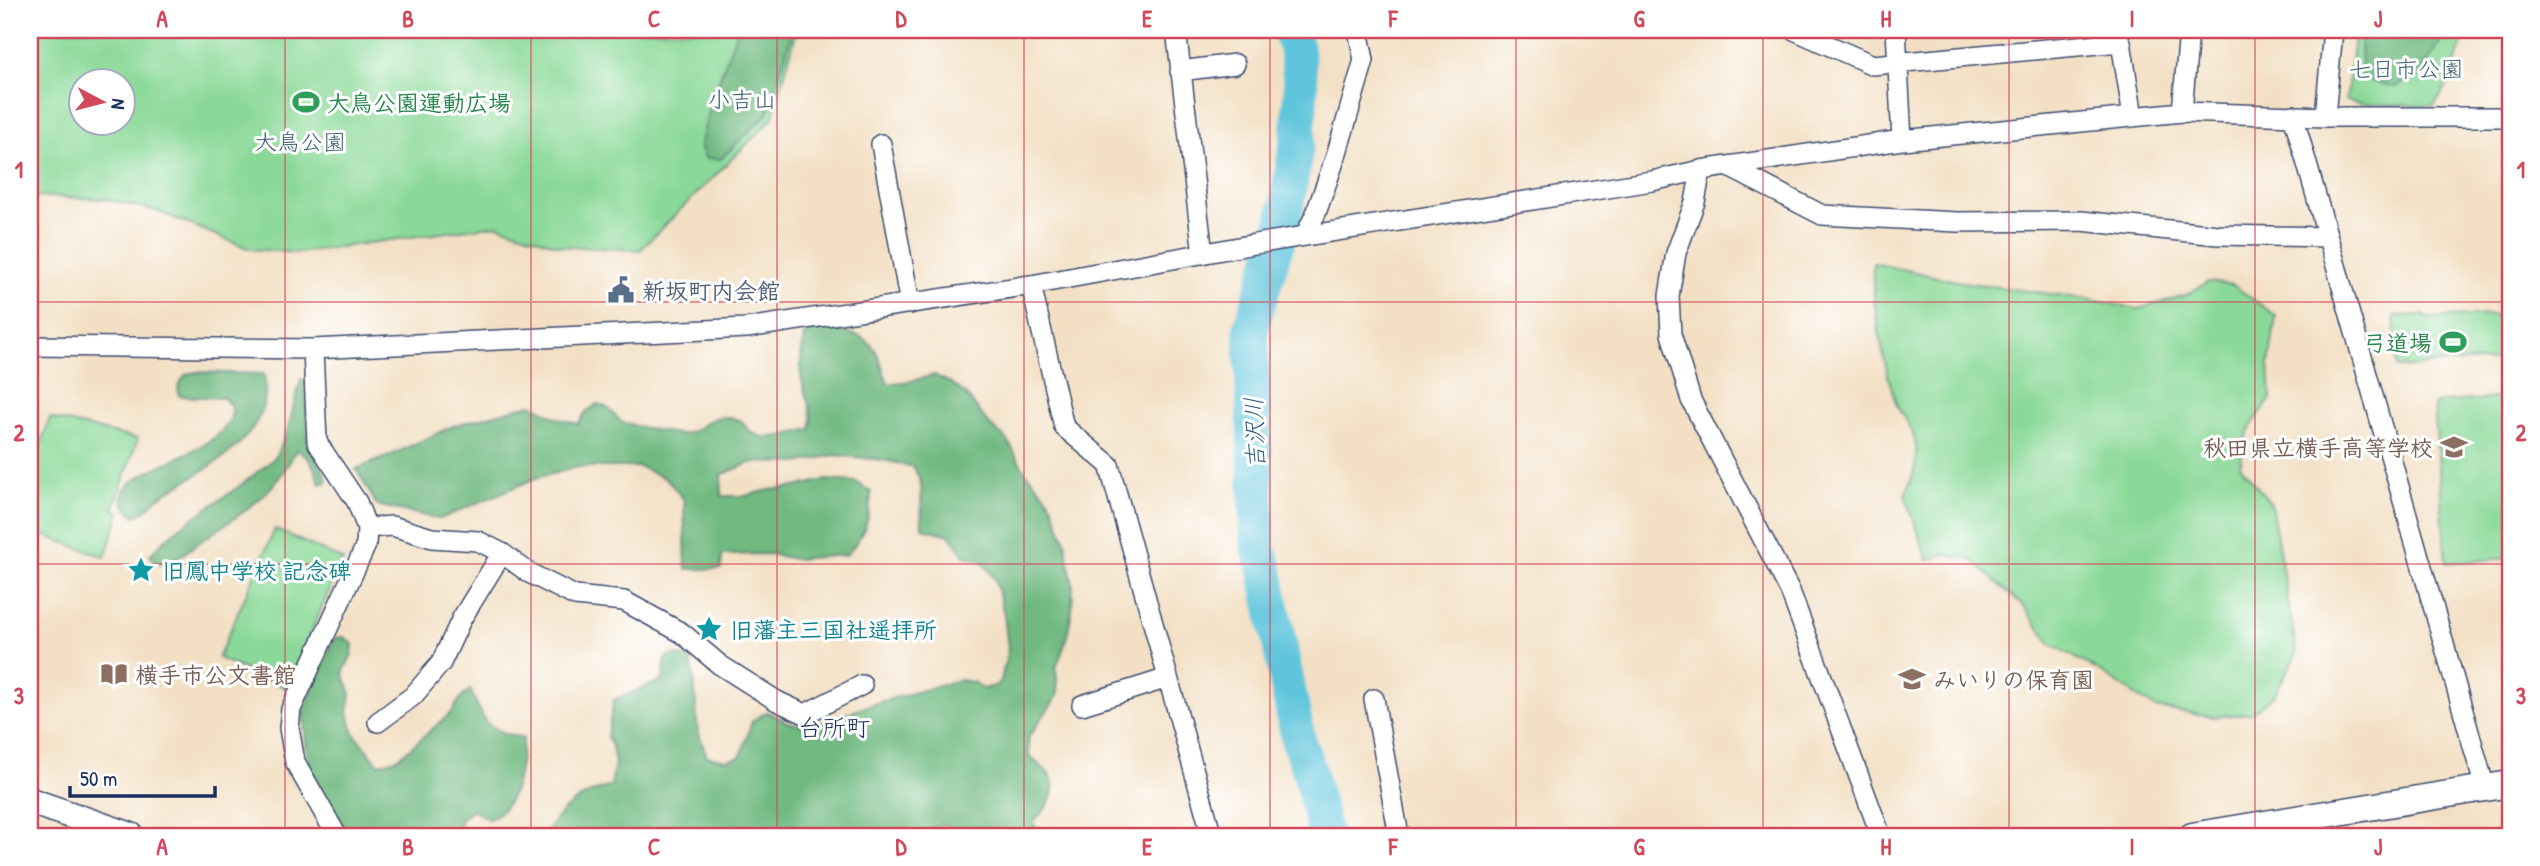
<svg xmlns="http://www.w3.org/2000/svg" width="2540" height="866" viewBox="0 0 2540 866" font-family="'Patrick Hand','Klee One',sans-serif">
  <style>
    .green { fill: #8bd998; stroke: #53847b; stroke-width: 2; fill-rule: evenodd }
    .forest { fill: #70b980; stroke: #46746f; stroke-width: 2 }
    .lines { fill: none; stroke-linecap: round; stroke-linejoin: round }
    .river { stroke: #5fc5dc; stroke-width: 35 }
    .minor-casing { stroke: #3b4a6d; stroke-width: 22 }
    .secondary-casing { stroke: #3b4a6d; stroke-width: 29 }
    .minor { stroke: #fff; stroke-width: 19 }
    .secondary { stroke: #fff; stroke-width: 26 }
    .grid { fill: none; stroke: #d1495b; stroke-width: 2; stroke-opacity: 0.55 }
    .labels { text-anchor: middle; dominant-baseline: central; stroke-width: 6; stroke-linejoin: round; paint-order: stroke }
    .park-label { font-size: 23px; fill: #3d626f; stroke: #fff }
    .leisure-label { font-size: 23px; font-weight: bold; fill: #27864d; stroke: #fff; text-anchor: start }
    .service-label { font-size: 23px; font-weight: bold; fill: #4e5e75; stroke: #fff; text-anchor: start }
    .education-label { font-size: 23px; font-weight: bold; fill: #785e54; stroke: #fff; text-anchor: start }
    .culture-label { font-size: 23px; font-weight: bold; fill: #0d838f; stroke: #fff; text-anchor: start }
    .water-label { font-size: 24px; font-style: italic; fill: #2f5c84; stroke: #fff }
    .neighbourhood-label { font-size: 24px; fill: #1b2f5e; stroke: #fff }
    .neatline { fill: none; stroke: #d1495b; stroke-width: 2.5 }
    .grid-label { font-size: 23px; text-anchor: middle; font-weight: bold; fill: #d1495b }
  </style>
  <rect width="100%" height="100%" fill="#fff"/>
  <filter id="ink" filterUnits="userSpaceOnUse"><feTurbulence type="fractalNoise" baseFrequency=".0143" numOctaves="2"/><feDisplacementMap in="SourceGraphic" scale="14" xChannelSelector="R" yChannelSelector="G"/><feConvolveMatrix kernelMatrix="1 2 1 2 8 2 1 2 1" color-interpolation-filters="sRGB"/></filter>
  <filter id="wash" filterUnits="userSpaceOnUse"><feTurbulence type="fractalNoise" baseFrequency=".00686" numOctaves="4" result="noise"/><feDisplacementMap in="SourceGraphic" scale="28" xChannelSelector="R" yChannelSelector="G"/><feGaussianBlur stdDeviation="1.57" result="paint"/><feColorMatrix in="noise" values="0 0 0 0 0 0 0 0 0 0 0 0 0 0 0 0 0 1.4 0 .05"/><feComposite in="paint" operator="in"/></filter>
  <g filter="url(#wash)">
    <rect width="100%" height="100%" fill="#f3e0c4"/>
    <path class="green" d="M 30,30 L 797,30 L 772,119 L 640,250 L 561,246 L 497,225 L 298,253 L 250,249 L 157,211 L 105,199 L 30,196 ZM 80,80 L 122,80 L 122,122 L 80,122 Z
      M 2355,30 L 2467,30 L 2447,85 L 2434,106 L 2366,104 L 2346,101 Z
      M 1873,263 L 1961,282 L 2081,298 L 2138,309 L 2186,295 L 2208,282 L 2233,285 L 2276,316 L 2269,364 L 2271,399 C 2254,421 2241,437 2240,465 L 2271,504 L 2297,653 L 2274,695 L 2251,713 L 2213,717 L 2155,708 L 2104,674 L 2050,643 L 2025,608 L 1972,560 L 1943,554 L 1928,560 L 1905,495 C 1913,478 1920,455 1914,437 C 1910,425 1901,415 1896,403 C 1884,366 1871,302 1873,263 Z
      M 2510,314 L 2510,360 L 2427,364 L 2427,366 L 2397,368 L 2394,316 L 2425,315 L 2426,318 Z
      M 2510,397 L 2510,558 L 2446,563 L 2434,403 Z
      M 50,418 L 138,439 L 113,509 L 120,512 L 105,557 L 30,531 L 30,439 L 41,443 Z
      M 275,529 L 343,560 L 286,688 L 218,658 Z"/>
    <path class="forest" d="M 737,30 L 793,30 L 768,113 L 721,159 L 705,158 L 700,146 L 710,106 Z
      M 2360,30 L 2448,30 L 2420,75 L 2394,87 L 2361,78 Z
      M 824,328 C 848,332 869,333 879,358 C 883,367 883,375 889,384 L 911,381 L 934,375 L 951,383 L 966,395 L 989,424 L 1008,441 L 1024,470 L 1044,493 L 1052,505 L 1065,541 L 1073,585 L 1072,611 L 1066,641 L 1056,668 L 1058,695 L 1028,738 L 1029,756 C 1035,762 1042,766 1047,772 C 1062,789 1047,810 1033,821 L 1034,825 L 1044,836 L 1023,836 L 993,831 L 985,836 L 955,836 L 950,827 L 942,824 L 923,835 L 857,835 L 814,831 L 784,836 L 545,836 C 558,809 583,793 611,786 L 615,763 L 612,746 L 607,737 L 614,700 L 663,680 L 666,657 L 676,655 L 690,659 C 696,669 695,714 698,730 C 700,739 704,748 707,756 L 727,760 L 741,756 L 752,721 L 767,712 L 787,722 L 810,727 L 873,704 L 959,680 L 973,682 L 983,689 L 995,686 L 1001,681 L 1008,649 L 1004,614 L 995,580 L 982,561 L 964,556 L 950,535 L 922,528 L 921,483 L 914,467 L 883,460 L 834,455 L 798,463 L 752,462 L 721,475 L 722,496 L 745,496 L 769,490 L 795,487 L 825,480 L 856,482 L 871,492 C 869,522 866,533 846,555 L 795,559 L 769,554 L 722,555 L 721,569 L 686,569 L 684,500 L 667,479 L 640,467 L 578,467 L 536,478 L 440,519 L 377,505 L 356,469 L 389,456 L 453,426 L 532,404 L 557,418 L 578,424 L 586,412 L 597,404 C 614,408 610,414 622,422 C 625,424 678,435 681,434 C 707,433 705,407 742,421 C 756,448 786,434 811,429 C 815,411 803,394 801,375 C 800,362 802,348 804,335 L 811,331 Z
      M 195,372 L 264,374 C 276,437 208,467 164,494 C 151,501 151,511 135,516 C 78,470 237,460 232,407 L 224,398 L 179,396 L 178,387 L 185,375 Z
      M 301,379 L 305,382 L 308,442 L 325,474 L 327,482 L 320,484 C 315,470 312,456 296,450 C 267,509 224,520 177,559 L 164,565 L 154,562 L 150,555 C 180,520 222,503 256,473 C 263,468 271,462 276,455 C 291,430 292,406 301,379 Z
      M 344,637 L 353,644 L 352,654 L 343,673 L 351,694 L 348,712 L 351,725 L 355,735 L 379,764 L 396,759 L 408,750 L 452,712 L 460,699 L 470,690 L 485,722 L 503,733 L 523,738 C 520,765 518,808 488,819 L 472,809 L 461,819 L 456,836 L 343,836 L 308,765 L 303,712 L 335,638 Z"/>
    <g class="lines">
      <path class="river" d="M 1288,30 L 1296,47 L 1301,86 L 1298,137 L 1284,221 L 1251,327 L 1258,547 L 1264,564 L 1299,743 L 1309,770 L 1325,836"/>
    </g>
  </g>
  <g filter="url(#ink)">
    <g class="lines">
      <g class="minor-casing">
        <path id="minor" d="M 1176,30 L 1203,254
          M 1794,30 L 1873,65 L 2121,42 L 2133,117
          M 1896,30 L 1902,140
          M 1180,71 L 1235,64
          M 2182,112 L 2189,30
          M 2293,115 L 2485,788
          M 2325,117 L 2333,30
          M 881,144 L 910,304
          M 1727,166 L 1822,215 L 1957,222 L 2081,221 L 2218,235 L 2328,237
          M 1701,170 L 1695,202 L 1676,253 L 1669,296 L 1671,334 L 1691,400 L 1790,591 L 1881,836
          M 1305,236 L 1316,213 L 1336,156 L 1364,60 L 1358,30
          M 1031,285 L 1064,427 L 1109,465 L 1212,836
          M 30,346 L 313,349 L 747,328 L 1031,285 L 1255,244 L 1652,181 L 1701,170 L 1902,140 L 2182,112 L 2325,117 L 2510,117
          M 313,349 L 317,442 L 357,502 L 367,528 L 366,545 L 291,709 L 289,728 L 295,762 L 337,836
          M 367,528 L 392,526 L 432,538 L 478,541 L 502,553 L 529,573 L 575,596 L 624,601 L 682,633 L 720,665 L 777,701 L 805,714 L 862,685
          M 1374,699 L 1399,836
          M 1082,705 L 1168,678
          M 378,722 L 413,696 L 441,663 L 462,618 L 502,553"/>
      </g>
      <g class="secondary-casing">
        <path id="secondary" d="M 30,801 L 131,836
          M 2192,836 L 2510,784"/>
      </g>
      <use href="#minor" class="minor"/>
      <use href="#secondary" class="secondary"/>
    </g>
  </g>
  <path class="grid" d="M 285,30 L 285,836M 531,30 L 531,836M 777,30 L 777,836M 1024,30 L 1024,836M 1270,30 L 1270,836M 1516,30 L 1516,836M 1763,30 L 1763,836M 2009,30 L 2009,836M 2255,30 L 2255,836M 30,302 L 2510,302M 30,564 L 2510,564"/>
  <defs>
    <g id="stadium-bare" transform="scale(2.1)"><path d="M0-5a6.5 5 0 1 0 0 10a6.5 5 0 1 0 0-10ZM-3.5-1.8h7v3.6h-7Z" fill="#2e9e5b" stroke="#fff" stroke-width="2.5" paint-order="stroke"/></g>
    <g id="civic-bare" transform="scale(2.1)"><path d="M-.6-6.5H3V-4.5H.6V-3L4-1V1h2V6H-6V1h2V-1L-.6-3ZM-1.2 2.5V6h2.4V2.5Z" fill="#5c6f8a" stroke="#fff" stroke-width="2.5" paint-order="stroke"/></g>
    <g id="school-bare" transform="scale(2.1)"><path d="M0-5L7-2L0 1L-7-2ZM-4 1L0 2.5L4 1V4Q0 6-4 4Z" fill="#8d6e63" stroke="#fff" stroke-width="2.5" paint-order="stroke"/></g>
    <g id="sight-bare" transform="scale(2.1)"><path d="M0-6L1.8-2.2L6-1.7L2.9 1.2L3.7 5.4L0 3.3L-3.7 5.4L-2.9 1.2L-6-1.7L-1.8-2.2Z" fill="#0f9aa8" stroke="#fff" stroke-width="2.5" paint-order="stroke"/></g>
    <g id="library-bare" transform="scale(2.1)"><path d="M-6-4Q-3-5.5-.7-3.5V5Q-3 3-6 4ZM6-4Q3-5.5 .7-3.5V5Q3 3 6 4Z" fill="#8d6e63" stroke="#fff" stroke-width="2.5" paint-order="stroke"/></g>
  </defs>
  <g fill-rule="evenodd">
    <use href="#stadium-bare" x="306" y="102"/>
    <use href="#civic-bare" x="621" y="290"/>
    <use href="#stadium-bare" x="2453" y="342"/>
    <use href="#school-bare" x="2454" y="447"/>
    <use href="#sight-bare" x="141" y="570"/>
    <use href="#sight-bare" x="709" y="629"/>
    <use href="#library-bare" x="114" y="674"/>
    <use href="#school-bare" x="1912" y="679"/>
  </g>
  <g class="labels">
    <g class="park-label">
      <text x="2406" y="68">七日市公園</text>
      <text x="742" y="99">小吉山</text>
      <text x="300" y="141">大鳥公園</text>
    </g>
    <g class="leisure-label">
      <text x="327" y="102">大鳥公園運動広場</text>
      <text x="2432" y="342" text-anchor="end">弓道場</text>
    </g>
    <g class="service-label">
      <text x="642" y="290">新坂町内会館</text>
    </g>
    <g class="education-label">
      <text x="2433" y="447" text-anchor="end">秋田県立横手高等学校</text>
      <text x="135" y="674">横手市公文書館</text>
      <text x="1933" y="679">みいりの保育園</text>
    </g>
    <g class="culture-label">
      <text x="162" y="570">旧鳳中学校 記念碑</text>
      <text x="730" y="629">旧藩主三国社遥拝所</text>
    </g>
    <g class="water-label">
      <text transform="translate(1254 433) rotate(-92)">吉沢川</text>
    </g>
    <g class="neighbourhood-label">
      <text x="834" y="727">台所町</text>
    </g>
  </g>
  <rect width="2540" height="866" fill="none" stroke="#fff" stroke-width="77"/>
  <g transform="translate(102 102) rotate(97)"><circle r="33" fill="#ffffff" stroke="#a4acbf" stroke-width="2"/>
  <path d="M0-5L12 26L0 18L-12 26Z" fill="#d1495b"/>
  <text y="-10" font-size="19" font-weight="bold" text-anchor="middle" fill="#1b2f5e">N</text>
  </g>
  <path d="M70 786v10h145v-10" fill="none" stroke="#1b2f5e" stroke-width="3.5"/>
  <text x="80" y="786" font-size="21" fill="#1b2f5e" stroke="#ffffff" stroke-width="5" paint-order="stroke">50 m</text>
  <rect x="38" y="38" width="2464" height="790" class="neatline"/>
  <g class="grid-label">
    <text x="162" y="27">A</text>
    <text x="408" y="27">B</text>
    <text x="654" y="27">C</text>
    <text x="901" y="27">D</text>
    <text x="1147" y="27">E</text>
    <text x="1393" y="27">F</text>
    <text x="1639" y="27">G</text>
    <text x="1886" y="27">H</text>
    <text x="2132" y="27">I</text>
    <text x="2378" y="27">J</text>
    <text x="19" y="178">1</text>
    <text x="2521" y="178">1</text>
    <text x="19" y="441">2</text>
    <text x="2521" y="441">2</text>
    <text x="19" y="704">3</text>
    <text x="2521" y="704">3</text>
    <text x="162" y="855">A</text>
    <text x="408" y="855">B</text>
    <text x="654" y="855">C</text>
    <text x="901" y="855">D</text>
    <text x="1147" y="855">E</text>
    <text x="1393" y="855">F</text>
    <text x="1639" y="855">G</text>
    <text x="1886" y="855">H</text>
    <text x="2132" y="855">I</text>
    <text x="2378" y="855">J</text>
  </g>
</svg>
